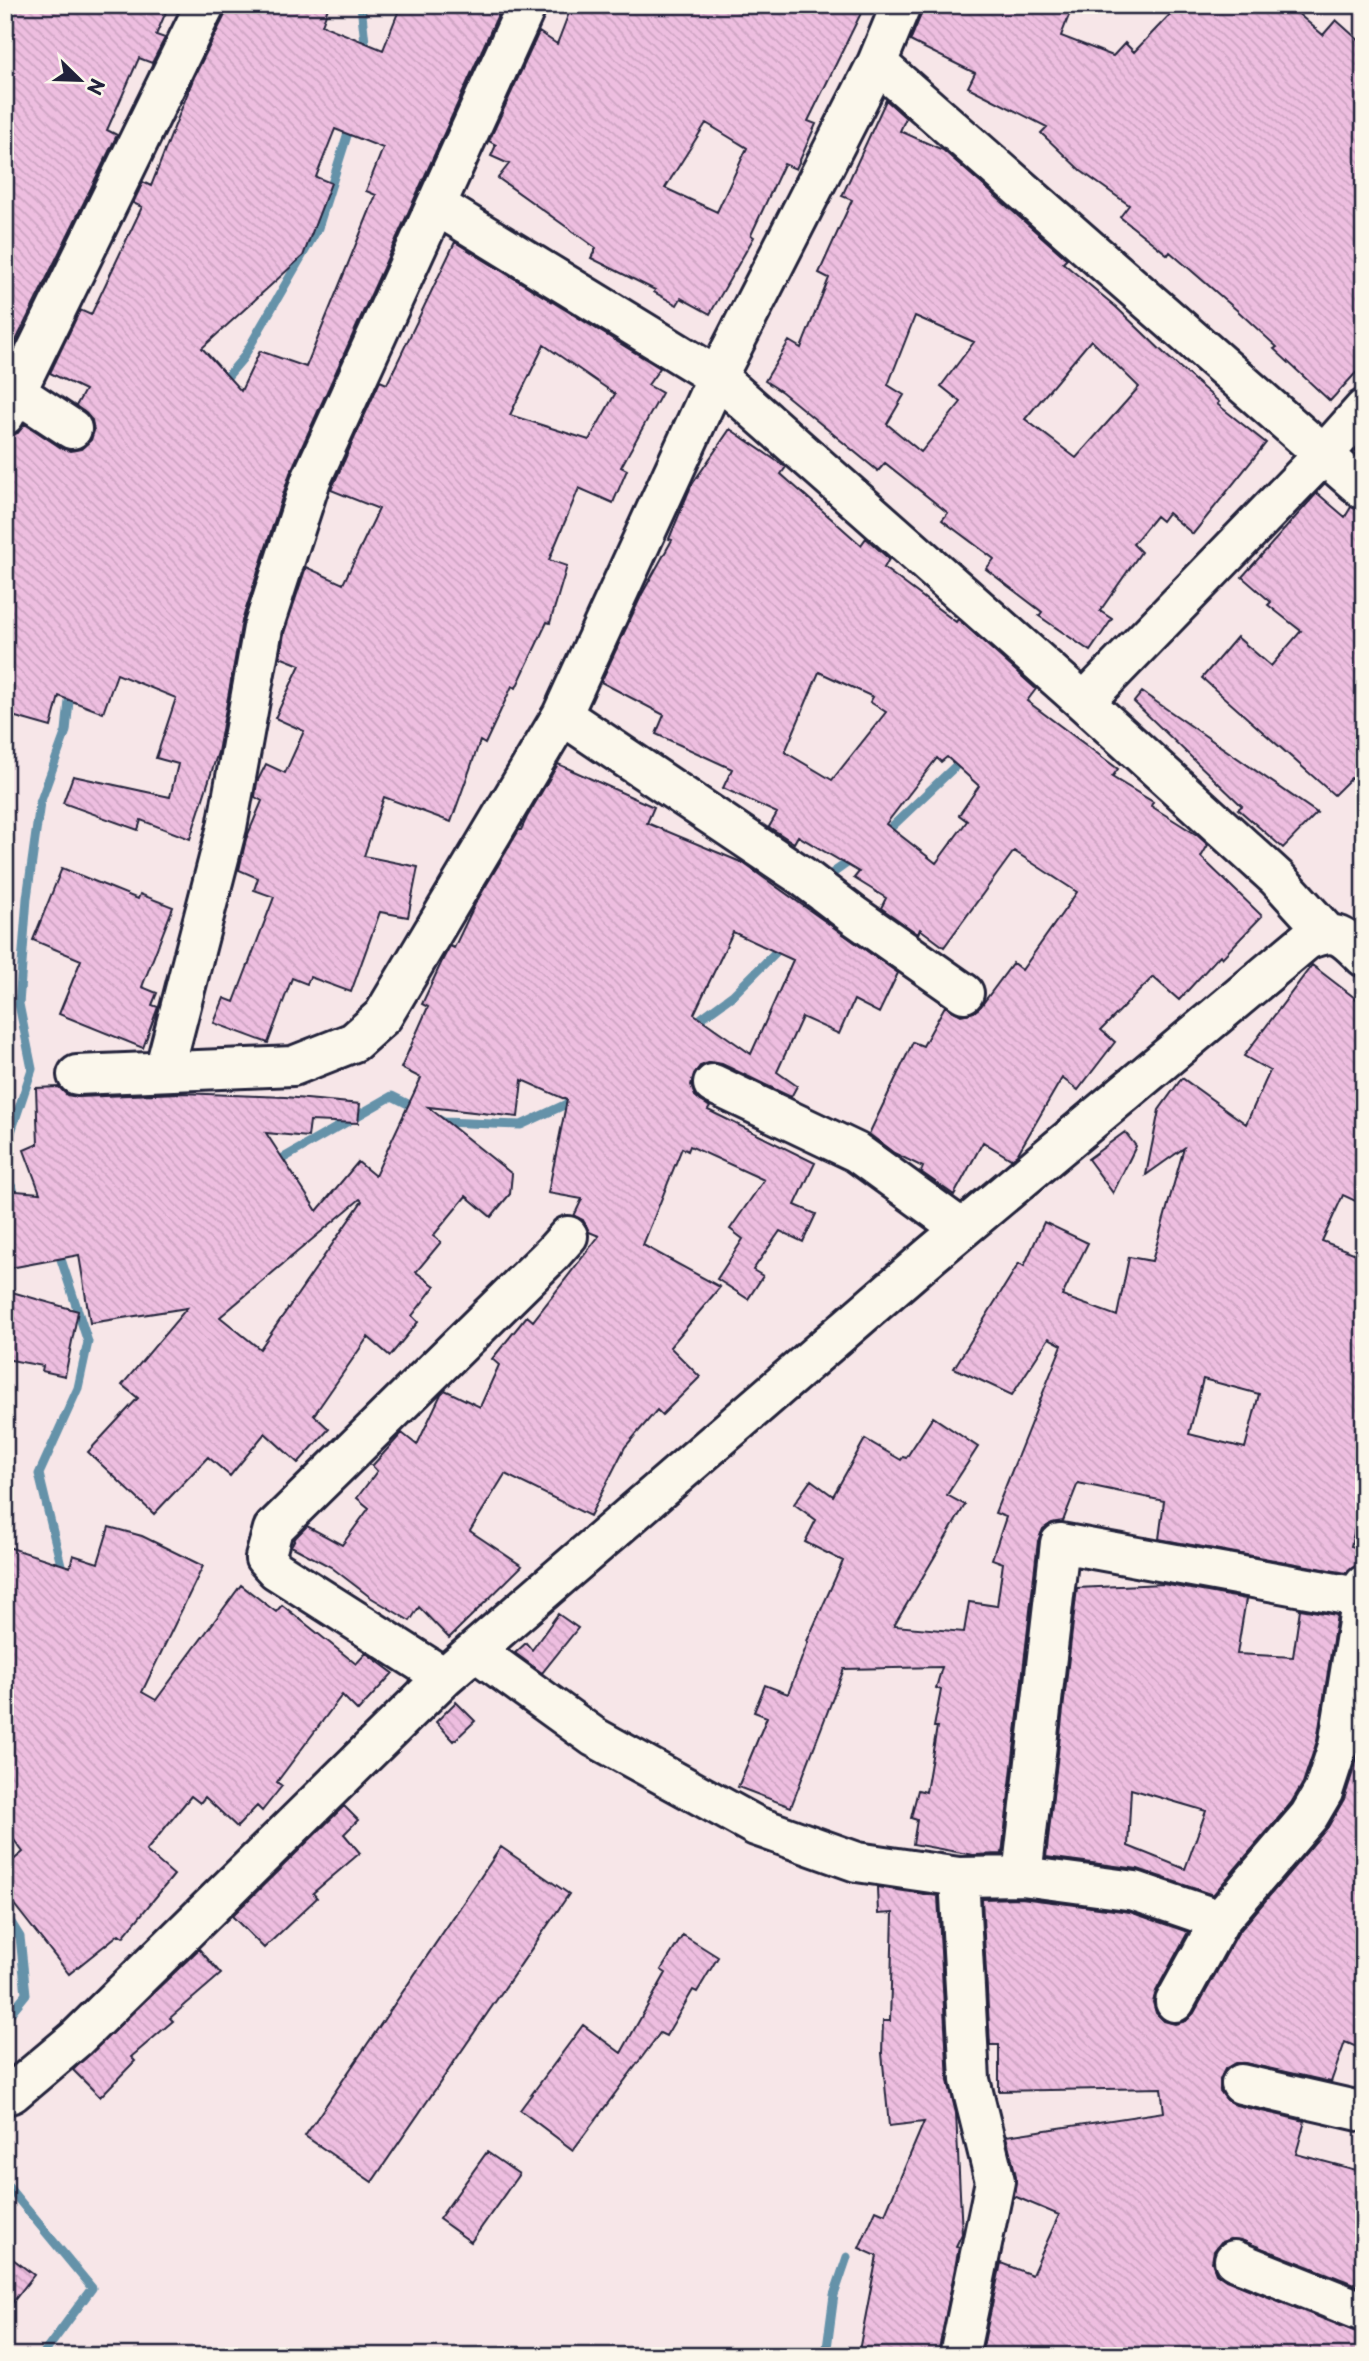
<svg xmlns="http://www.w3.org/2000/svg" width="1369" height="2361" viewBox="0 0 1369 2361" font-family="'Playpen Sans',sans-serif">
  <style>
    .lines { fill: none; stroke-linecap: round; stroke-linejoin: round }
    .stream { stroke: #6592a9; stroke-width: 9 }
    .building { fill: url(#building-back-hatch); stroke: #22223b; stroke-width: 2; fill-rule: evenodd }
    .minor-casing { stroke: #22223b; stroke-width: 44 }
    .minor { stroke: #fbf7ec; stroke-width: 38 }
  </style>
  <defs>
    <pattern id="building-back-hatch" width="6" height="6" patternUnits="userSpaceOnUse" patternTransform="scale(1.75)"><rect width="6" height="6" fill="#eebee0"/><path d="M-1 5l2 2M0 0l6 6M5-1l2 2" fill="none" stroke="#cca3c1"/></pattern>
  </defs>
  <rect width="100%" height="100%" fill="#f7e6e8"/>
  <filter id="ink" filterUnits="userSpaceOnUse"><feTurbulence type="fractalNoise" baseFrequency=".0143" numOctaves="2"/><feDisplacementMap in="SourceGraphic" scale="14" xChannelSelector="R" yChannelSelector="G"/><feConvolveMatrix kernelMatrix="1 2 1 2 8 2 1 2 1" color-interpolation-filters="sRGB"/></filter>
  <g filter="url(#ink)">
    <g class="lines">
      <path class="stream" d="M 361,5 L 366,52
        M 221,384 L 243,358 L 318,228 L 351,123
        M 882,836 L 963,759
        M 823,880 L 854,858
        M 692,1025 L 733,995 L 779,949 L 782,942
        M 438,1119 L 444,1122 L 521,1125 L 575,1100
        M 5,1150 L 32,1069 L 19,1004 L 27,898 L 40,803 L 66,731 L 70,691
        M 273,1164 L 392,1096 L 416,1108
        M 5,1175 L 13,1189 L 16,1202
        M 57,1247 L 88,1342 L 78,1388 L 39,1474 L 62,1569 L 61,1573
        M 5,1913 L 20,1937 L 26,1994 L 5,2020
        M 5,2183 L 92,2288 L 42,2356
        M 829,2356 L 827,2348 L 834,2295 L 847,2257"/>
    </g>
    <path class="building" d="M 5,5 L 169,5 L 156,35 L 165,38 L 152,63 L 139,58 L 107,130 L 117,135 L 5,363 Z
      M 227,5 L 329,5 L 322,25 L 383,50 L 401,5 L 497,5 L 501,8 L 290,473 L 242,621 L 218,752 L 190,839 L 141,820 L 138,830 L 63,803 L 73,776 L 170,797 L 178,764 L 156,758 L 176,698 L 117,674 L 103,713 L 59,696 L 51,727 L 5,714 L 5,449 L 12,435 L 18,433 L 25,424 L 60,447 L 70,451 L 81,449 L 91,440 L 94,431 L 92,420 L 76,406 L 85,390 L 50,373 L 80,310 L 91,315 L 142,207 L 133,203 L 143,182 L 151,186 L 194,77 L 225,15 ZM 335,129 L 383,148 L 366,191 L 376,195 L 306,367 L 260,351 L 241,391 L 202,348 L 303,256 L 331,183 L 316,177 Z
      M 572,5 L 865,5 L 808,121 L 816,124 L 796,169 L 784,164 L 751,235 L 754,237 L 710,314 L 681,298 L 677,305 L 654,292 L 655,290 L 591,258 L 596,248 L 498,178 L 509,164 L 491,156 L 496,145 L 489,141 L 539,32 L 557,44 ZM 706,123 L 747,148 L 717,212 L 665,188 Z
      M 925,5 L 1073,5 L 1061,36 L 1113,56 L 1125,43 L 1134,52 L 1179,5 L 1288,5 L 1323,35 L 1336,20 L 1364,45 L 1364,364 L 1330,401 L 1274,349 L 1277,347 L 1239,312 L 1170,252 L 1168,255 L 1120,217 L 1129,205 L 1081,171 L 1041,133 L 1047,127 L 968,87 L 975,73 L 910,41 Z
      M 886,100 L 906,118 L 900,131 L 943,150 L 1067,259 L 1063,263 L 1116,307 L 1167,356 L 1219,402 L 1217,404 L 1266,443 L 1193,534 L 1168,513 L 1162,521 L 1156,516 L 1133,544 L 1141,552 L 1100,611 L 1112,619 L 1090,651 L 1039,616 L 1042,612 L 986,569 L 994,559 L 942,520 L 948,513 L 885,463 L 878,471 L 782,392 L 765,381 L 789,341 L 801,348 L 829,278 L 819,273 L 852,200 L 842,196 ZM 915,316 L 974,342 L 941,386 L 961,402 L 921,452 L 887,424 L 904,395 L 888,385 ZM 1091,340 L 1139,387 L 1076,458 L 1025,419 Z
      M 455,242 L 660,368 L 648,385 L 662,393 L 621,467 L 627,470 L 613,503 L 579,488 L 549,560 L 567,566 L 550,623 L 547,622 L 516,688 L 512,686 L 485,744 L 480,741 L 451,822 L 384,797 L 364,856 L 418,867 L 408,917 L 380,912 L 351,992 L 310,977 L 307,984 L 292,978 L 268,1043 L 214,1023 L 224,998 L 234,1002 L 274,897 L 254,890 L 258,878 L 239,870 L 246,839 L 262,801 L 255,797 L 257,782 L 266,764 L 285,773 L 304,731 L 275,718 L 300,665 L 280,657 L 284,633 L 306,567 L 343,584 L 379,509 L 331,490 L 380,381 L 387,384 ZM 544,345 L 615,394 L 589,440 L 510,415 Z
      M 730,429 L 784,466 L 786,467 L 781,474 L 861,545 L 866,538 L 889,559 L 884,568 L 956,622 L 958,619 L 1036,689 L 1027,701 L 1118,769 L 1112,777 L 1153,802 L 1151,806 L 1197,835 L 1208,845 L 1201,857 L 1262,916 L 1222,958 L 1220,955 L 1179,1000 L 1153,977 L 1101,1030 L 1115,1042 L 1078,1090 L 1062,1078 L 1017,1155 L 1011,1159 L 983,1142 L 954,1195 L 921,1172 L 923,1167 L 894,1153 L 869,1134 L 913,1042 L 923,1046 L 945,1006 L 961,1015 L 974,1012 L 981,1006 L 1013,963 L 1022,970 L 1077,892 L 1014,851 L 944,947 L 920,929 L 918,934 L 881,908 L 886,898 L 854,878 L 859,872 L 798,836 L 794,843 L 769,827 L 777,813 L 723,788 L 732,769 L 656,734 L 664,715 L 601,682 L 642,594 L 672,540 L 669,539 L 691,486 ZM 819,672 L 873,697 L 870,702 L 886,712 L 832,780 L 785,752 ZM 947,757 L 979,786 L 959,815 L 967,821 L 936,863 L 886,824 L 937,758 L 941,762 Z
      M 1317,493 L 1345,517 L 1351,507 L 1364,511 L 1364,790 L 1351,778 L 1334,795 L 1202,678 L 1237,637 L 1271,666 L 1301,631 L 1268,605 L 1271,602 L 1242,577 Z
      M 1142,692 L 1317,813 L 1283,848 L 1238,809 L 1242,806 L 1134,702 Z
      M 558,764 L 654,807 L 647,823 L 743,863 L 898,973 L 879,1013 L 854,1000 L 839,1034 L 802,1017 L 777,1072 L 797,1086 L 791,1097 L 722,1064 L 711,1062 L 700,1066 L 694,1074 L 691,1085 L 695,1096 L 710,1107 L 708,1110 L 815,1163 L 795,1205 L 816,1214 L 803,1242 L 780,1231 L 753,1270 L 763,1276 L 748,1299 L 717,1279 L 743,1239 L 730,1229 L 764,1180 L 690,1146 L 688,1151 L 682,1148 L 643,1245 L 720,1287 L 670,1347 L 700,1377 L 662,1415 L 657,1410 L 625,1447 L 590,1516 L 505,1474 L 470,1531 L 522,1566 L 449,1638 L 419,1607 L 410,1621 L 370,1597 L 331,1567 L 291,1546 L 296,1537 L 307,1526 L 342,1545 L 369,1508 L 357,1498 L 377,1471 L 372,1466 L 402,1433 L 417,1445 L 441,1394 L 445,1390 L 480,1407 L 499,1365 L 492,1359 L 527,1316 L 533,1321 L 599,1236 L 589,1232 L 583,1220 L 574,1216 L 582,1199 L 548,1193 L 567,1100 L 522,1080 L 518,1117 L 428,1107 L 512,1174 L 510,1194 L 491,1217 L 466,1196 L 433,1236 L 441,1242 L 416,1272 L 435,1286 L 412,1316 L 418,1322 L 390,1356 L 368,1337 L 314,1415 L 329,1429 L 298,1463 L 265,1433 L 230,1476 L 208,1457 L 154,1514 L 88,1452 L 138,1398 L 122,1385 L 187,1308 L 90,1323 L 79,1255 L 5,1269 L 5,1190 L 40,1193 L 24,1150 L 38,1144 L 36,1088 L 59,1087 L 67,1095 L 78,1097 L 181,1093 L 285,1097 L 360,1104 L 358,1123 L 310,1121 L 308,1137 L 266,1133 L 317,1211 L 358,1162 L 375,1176 L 421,1078 L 401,1068 L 428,1007 L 422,1004 L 443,959 L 450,946 L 454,948 L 475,904 L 519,830 L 521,830 L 527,817 ZM 733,932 L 793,960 L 751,1054 L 694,1014 ZM 360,1199 L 362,1201 L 260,1349 L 220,1317 Z
      M 62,868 L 138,899 L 140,894 L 173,907 L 142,987 L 157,993 L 152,1005 L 158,1007 L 143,1048 L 59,1014 L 81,960 L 33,940 Z
      M 1312,965 L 1364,1005 L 1364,1205 L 1343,1195 L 1322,1241 L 1364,1257 L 1364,1469 L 1353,1500 L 1361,1502 L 1351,1546 L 1362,1549 L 1359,1564 L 1346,1573 L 1159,1539 L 1164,1501 L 1078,1483 L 1063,1521 L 1052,1523 L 1043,1529 L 1038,1541 L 1002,1854 L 973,1855 L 913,1844 L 917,1820 L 911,1818 L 918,1790 L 926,1792 L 937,1727 L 934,1727 L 941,1690 L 936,1688 L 942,1667 L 844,1669 L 791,1807 L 738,1787 L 767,1717 L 754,1712 L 765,1685 L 788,1694 L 808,1642 L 807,1641 L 843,1561 L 805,1542 L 816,1520 L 794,1504 L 811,1480 L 833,1496 L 865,1439 L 901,1460 L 903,1457 L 906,1458 L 933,1417 L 978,1447 L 947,1495 L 965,1505 L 894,1626 L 964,1632 L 969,1602 L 997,1606 L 1003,1563 L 992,1559 L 1006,1517 L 995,1513 L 1062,1345 L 1049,1338 L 1012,1395 L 954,1368 L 1019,1263 L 1024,1266 L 1044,1222 L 1088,1243 L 1062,1296 L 1117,1316 L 1129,1257 L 1152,1261 L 1184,1148 L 1146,1175 L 1159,1110 L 1182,1078 L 1246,1124 L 1270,1071 L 1244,1056 ZM 1203,1379 L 1259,1394 L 1245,1448 L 1189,1434 Z
      M 1125,1132 L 1136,1146 L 1113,1193 L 1088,1159 Z
      M 5,1290 L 78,1311 L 65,1376 L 42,1371 L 43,1366 L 5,1359 Z
      M 109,1527 L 142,1536 L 203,1566 L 142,1692 L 156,1700 L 241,1585 L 276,1612 L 282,1605 L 356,1664 L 366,1653 L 393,1673 L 358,1711 L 342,1695 L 277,1782 L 282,1786 L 262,1811 L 257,1806 L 237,1827 L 205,1797 L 200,1803 L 191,1796 L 146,1851 L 174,1875 L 123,1937 L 119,1934 L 69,1974 L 5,1893 L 5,1867 L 23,1852 L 5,1828 L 5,1546 L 70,1567 L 73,1555 L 98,1563 Z
      M 1163,1584 L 1246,1599 L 1237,1654 L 1293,1657 L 1300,1609 L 1337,1615 L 1317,1741 L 1303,1783 L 1291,1803 L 1213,1895 L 1138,1869 L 1046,1857 L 1077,1588 ZM 1131,1789 L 1206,1811 L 1185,1869 L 1128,1846 Z
      M 558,1614 L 578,1628 L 542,1673 L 515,1653 L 526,1643 L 532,1650 Z
      M 456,1702 L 475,1721 L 454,1741 L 436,1722 Z
      M 1363,1726 L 1364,2050 L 1345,2042 L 1331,2082 L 1245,2063 L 1235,2063 L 1225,2069 L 1220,2080 L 1220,2091 L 1227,2100 L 1236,2105 L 1305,2121 L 1296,2154 L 1364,2172 L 1364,2288 L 1241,2240 L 1230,2239 L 1221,2242 L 1214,2251 L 1212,2262 L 1216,2273 L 1226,2280 L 1356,2332 L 1364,2333 L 1364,2356 L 981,2356 L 1001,2263 L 1032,2275 L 1059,2215 L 1014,2196 L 1016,2176 L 1006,2136 L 1164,2112 L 1161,2088 L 999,2091 L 999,2045 L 990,2045 L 982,1899 L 1021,1898 L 1130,1912 L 1188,1932 L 1156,1991 L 1153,2002 L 1156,2013 L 1164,2021 L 1175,2024 L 1186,2021 L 1194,2013 L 1238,1933 L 1328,1827 L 1344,1799 L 1359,1753 Z
      M 344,1806 L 358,1820 L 344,1834 L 360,1853 L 313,1893 L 317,1898 L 264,1948 L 232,1916 Z
      M 501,1847 L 569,1894 L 372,2182 L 305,2136 Z
      M 877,1887 L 938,1896 L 948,2081 L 956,2113 L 962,2234 L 956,2246 L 959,2247 L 938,2356 L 858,2356 L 877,2256 L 859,2248 L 876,2210 L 885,2214 L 924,2122 L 889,2126 L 882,2053 L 883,2021 L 890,2021 L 893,1913 L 878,1914 Z
      M 683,1935 L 718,1957 L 697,1992 L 693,1990 L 666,2036 L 660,2033 L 573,2150 L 520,2110 L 583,2025 L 621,2053 L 666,1973 L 661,1970 Z
      M 199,1949 L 221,1974 L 170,2018 L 173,2021 L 131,2057 L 135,2061 L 100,2097 L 73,2070 Z
      M 487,2152 L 519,2174 L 471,2242 L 439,2219 Z
      M 5,2253 L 34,2275 L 5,2312 Z"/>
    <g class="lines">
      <g class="minor-casing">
        <path id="minor" d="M 877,63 L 1364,490
          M 436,205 L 717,377 L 1084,702 L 1277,878 L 1327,933
          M 5,385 L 72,429
          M 5,415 L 205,5
          M 1084,702 L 1324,454 L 1364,409
          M 562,715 L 802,876 L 853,915 L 964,993
          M 164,1071 L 227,827 L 263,628 L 311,480 L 527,5
          M 77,1075 L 293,1066 L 354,1042 L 383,1016 L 562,715 L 717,377 L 877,63 L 901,5
          M 713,1084 L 856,1152 L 962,1229
          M 475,1651 L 594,1737 L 756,1826 L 857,1862 L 959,1877 L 1022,1876 L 1135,1891 L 1220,1920
          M 444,1677 L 276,1570 L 265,1558 L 273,1529 L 552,1254 L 568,1236
          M 1022,1876 L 1060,1543 L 1363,1598
          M 959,1877 L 970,2080 L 995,2181 L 959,2356
          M 1175,2002 L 1220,1920 L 1309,1816 L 1323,1792 L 1338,1746 L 1364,1585
          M 1241,2084 L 1364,2112
          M 5,2095 L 12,2093 L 76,2039 L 444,1677 L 931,1255 L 1307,940 C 1338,928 1342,936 1364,957
          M 1234,2260 L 1364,2312"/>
      </g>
      <use href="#minor" class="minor"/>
    </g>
  </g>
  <rect width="1369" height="2361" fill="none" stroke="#fbf7ec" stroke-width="28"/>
  <rect x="14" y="14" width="1341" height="2333" fill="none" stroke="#22223b" stroke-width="2.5" filter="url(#ink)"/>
  <g transform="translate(80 80) rotate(113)" stroke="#fbf7ec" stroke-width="5" paint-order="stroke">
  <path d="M0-5L12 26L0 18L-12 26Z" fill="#22223b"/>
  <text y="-10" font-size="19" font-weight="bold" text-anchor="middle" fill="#22223b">N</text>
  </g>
</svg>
